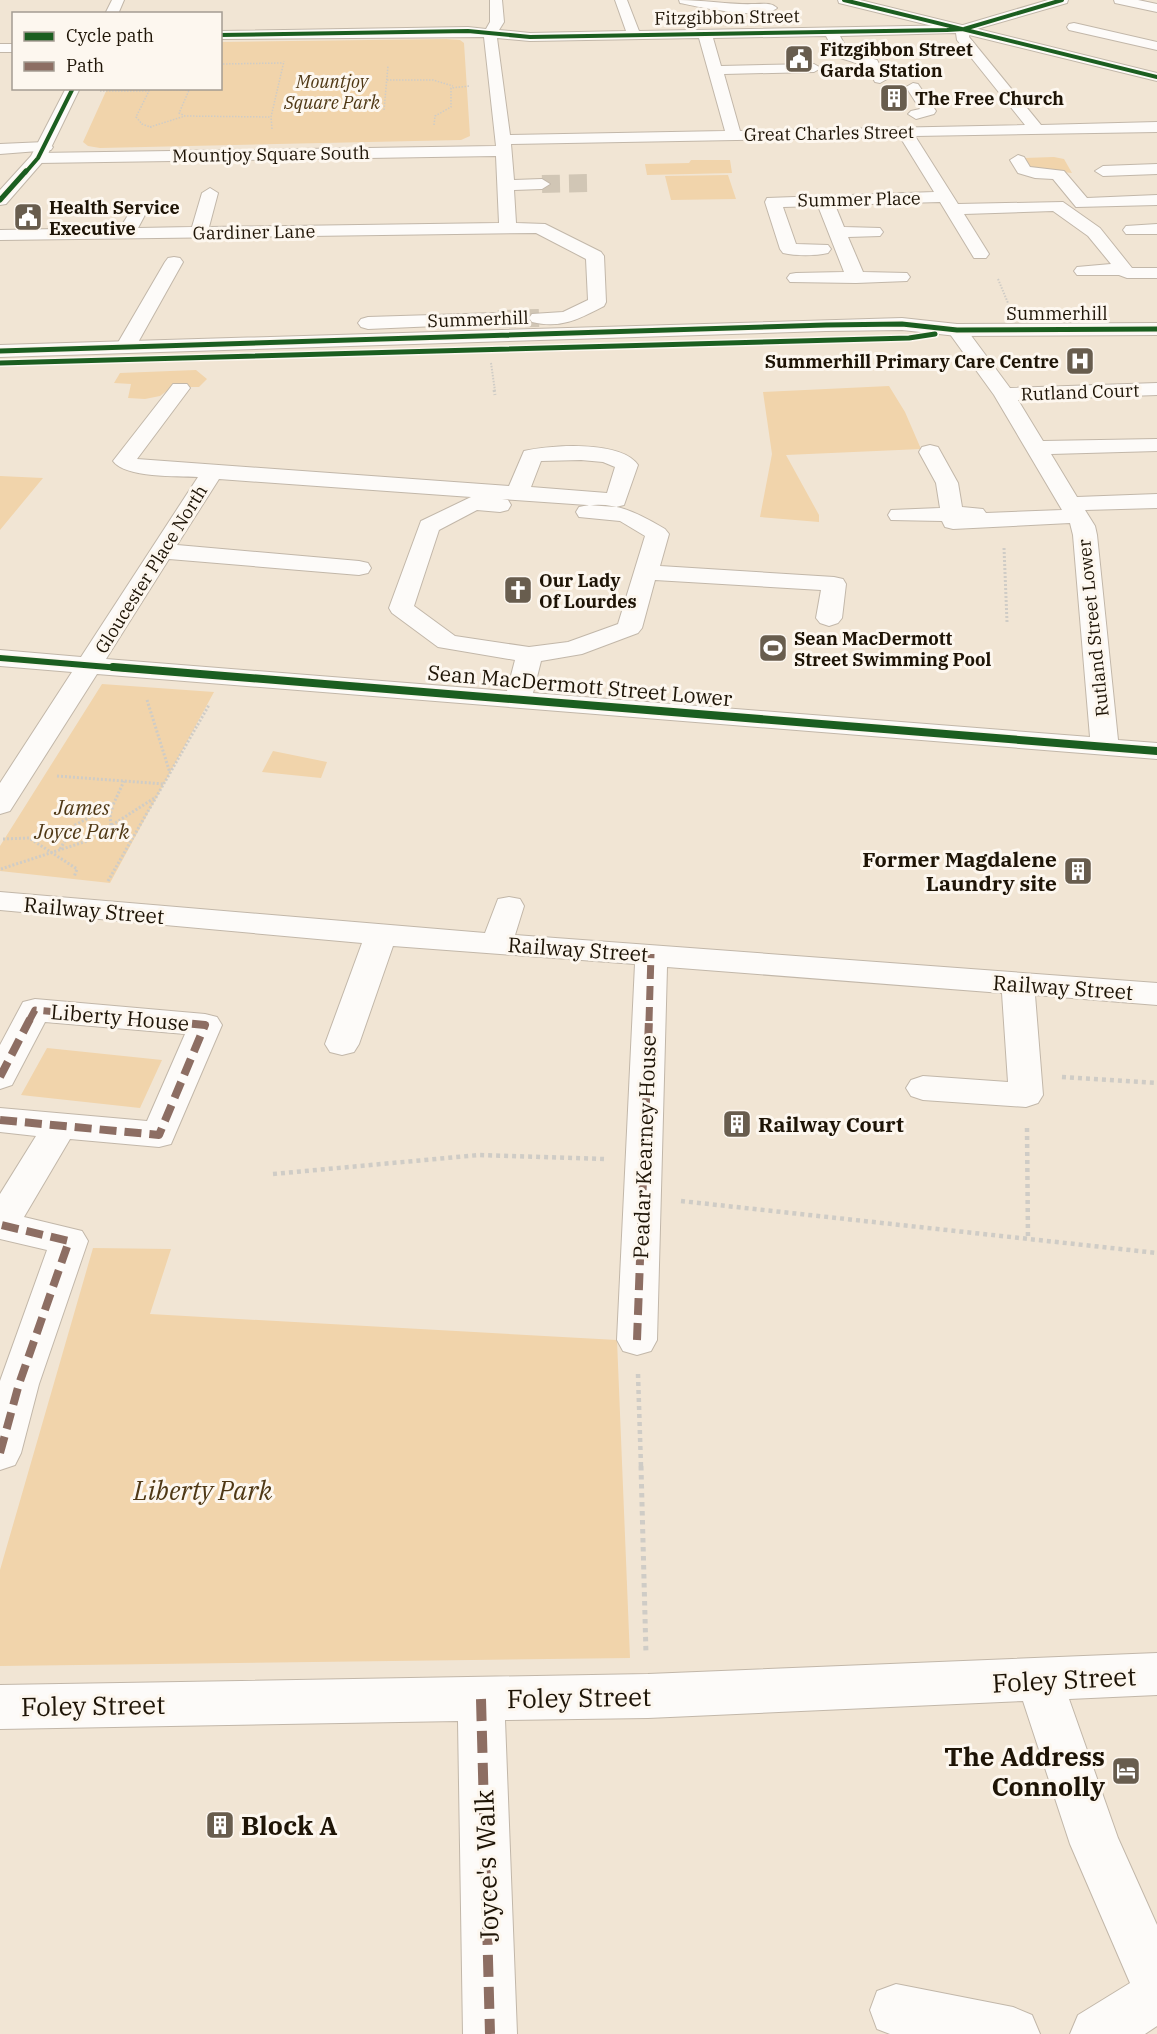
<svg xmlns="http://www.w3.org/2000/svg" width="1157" height="2034" viewBox="0 0 1157 2034" font-family="'IBM Plex Serif',serif">
  <style>
    .green { fill: #f1d4ab }
    .lines { fill: none; stroke-linecap: round; stroke-linejoin: round }
    .minor-tunnel { stroke: #d1c6b5; stroke-width: 18; stroke-dasharray: 18 9; stroke-linecap: butt }
    .minor-casing { stroke: #c2b7a9; stroke-width: 2 }
    .major-casing { stroke: #c2b7a9; stroke-width: 2 }
    .path-far4 { stroke: #cfccc6; stroke-width: 1.5; stroke-dasharray: 1.5 1.5; stroke-linecap: butt }
    .path-far3 { stroke: #cfccc6; stroke-width: 2; stroke-dasharray: 1.5 1.5; stroke-linecap: butt }
    .path-far2 { stroke: #cfccc6; stroke-width: 3; stroke-dasharray: 2 2; stroke-linecap: butt }
    .path-far1 { stroke: #cfccc6; stroke-width: 4.5; stroke-dasharray: 4 4; stroke-linecap: butt }
    .path { stroke: #cfccc6; stroke-width: 5; stroke-dasharray: 4.5 4.5; stroke-linecap: butt }
    .minor { fill: #fdfbf9; fill-rule: evenodd }
    .major { fill: #fdfbf9; fill-rule: evenodd }
    .quiet-far2 { stroke: #8d6e63; stroke-width: 7; stroke-dasharray: 14 7; stroke-linecap: butt }
    .quiet-far1 { stroke: #8d6e63; stroke-width: 8; stroke-dasharray: 17 8; stroke-linecap: butt }
    .quiet { stroke: #8d6e63; stroke-width: 10; stroke-dasharray: 22 10; stroke-linecap: butt }
    .cycleway-far3-casing { stroke: #fdf7ef; stroke-width: 5 }
    .cycleway-far2-casing { stroke: #fdf7ef; stroke-width: 8 }
    .cycleway-far1-casing { stroke: #fdf7ef; stroke-width: 9 }
    .cycleway-casing { stroke: #fdf7ef; stroke-width: 11 }
    .cycleway-far3 { stroke: #1b5e20; stroke-width: 4 }
    .cycleway-far2 { stroke: #1b5e20; stroke-width: 5 }
    .cycleway-far1 { stroke: #1b5e20; stroke-width: 6 }
    .cycleway { stroke: #1b5e20; stroke-width: 8 }
    .labels { text-anchor: middle; dominant-baseline: central; stroke-width: 6; stroke-linejoin: round; paint-order: stroke }
    .far-street-label { font-size: 18px; fill: #1e1406; stroke: #fdf7ef }
    .far-poi-label { font-size: 18px; font-weight: bold; fill: #1e1406; stroke: #fdf7ef; text-anchor: start }
    .far-park-label { font-size: 18px; font-style: italic; fill: #4f3815; stroke: #fdf7ef }
    .street-label { font-size: 21px; fill: #1e1406; stroke: #fdf7ef }
    .park-label { font-size: 21px; font-style: italic; fill: #4f3815; stroke: #fdf7ef }
    .poi-label { font-size: 21px; font-weight: bold; fill: #1e1406; stroke: #fdf7ef; text-anchor: end }
    .near-park-label { font-size: 26px; font-style: italic; fill: #4f3815; stroke: #fdf7ef }
    .near-street-label { font-size: 26px; fill: #1e1406; stroke: #fdf7ef }
    .near-poi-label { font-size: 26px; font-weight: bold; fill: #1e1406; stroke: #fdf7ef; text-anchor: end }
  </style>
  <rect width="100%" height="100%" fill="#f1e5d4"/>
  <path class="green" d="M 446,39 L 460,40 L 464,43 L 470,136 L 461,140 L 100,148 L 88,146 L 83,142 L 107,89 L 220,88 L 221,42 Z
    M 1054,157 L 1064,159 L 1072,173 L 1032,169 L 1024,158 Z
    M 691,160 L 730,160 L 732,173 L 647,175 L 645,164 L 689,163 Z
    M 728,175 L 736,199 L 671,200 L 665,176 Z
    M 196,370 L 207,379 L 199,387 L 172,387 L 160,396 L 145,399 L 128,398 L 131,384 L 114,383 L 120,373 Z
    M 889,386 L 905,412 L 921,449 L 786,455 L 819,515 L 819,522 L 760,517 L 772,454 L 763,392 Z
    M 0,476 L 43,478 L 0,530 Z
    M 102,684 L 214,692 L 110,883 L 0,871 L 0,846 Z
    M 273,751 L 327,762 L 321,778 L 262,772 Z
    M 47,1048 L 162,1060 L 140,1108 L 21,1095 Z
    M 93,1248 L 171,1249 L 150,1314 L 617,1340 L 630,1658 L 0,1666 L 0,1570 Z"/>
  <g class="lines">
    <path class="minor-tunnel" d="M 542,184 L 590,183
      M 498,319 L 539,318"/>
    <g class="minor-casing">
      <path id="minor" d="M 490,0 L 502,0 L 504,22 L 499,30 L 530,33 L 626,31 L 615,0 L 627,0 L 639,31 L 963,25 L 1048,0 L 1068,0 L 1067,3 L 970,31 L 969,37 L 1041,125 L 1157,122 L 1157,132 L 915,136 L 958,204 L 1063,202 L 1100,228 L 1132,268 L 1157,268 L 1157,278 L 1127,278 L 1119,275 L 1077,275 L 1074,271 L 1077,267 L 1111,264 L 1088,236 L 1053,211 L 964,214 L 989,254 L 986,258 L 974,258 L 940,202 L 835,205 L 844,227 L 880,228 L 883,232 L 880,236 L 848,237 L 863,272 L 907,273 L 910,277 L 907,281 L 856,283 L 790,282 L 787,278 L 790,274 L 796,273 L 844,272 L 818,206 L 783,207 L 796,244 L 828,245 L 831,249 L 828,253 C 815,256 796,256 783,253 L 780,249 L 765,202 L 767,198 L 934,192 L 900,137 L 511,144 L 514,180 L 542,179 L 550,184 L 542,189 L 514,190 L 516,223 L 545,224 L 601,252 L 604,256 L 606,302 L 604,306 C 579,319 561,329 532,322 L 529,318 L 532,314 L 563,312 L 588,300 L 586,259 L 536,233 L 0,240 L 0,230 L 120,228 L 135,204 C 144,202 159,200 165,208 L 163,212 L 146,213 L 138,228 L 192,227 L 202,193 L 210,188 L 218,193 L 209,227 L 499,223 L 496,156 L 38,163 L 30,158 L 38,153 L 496,146 L 484,37 L 220,39 L 220,31 L 468,27 L 486,29 L 490,22 ZM 956,33 L 957,40 L 1025,125 L 740,131 L 724,74 L 814,72 L 821,68 L 814,64 L 721,66 L 713,38 L 826,36 L 837,57 L 866,66 L 875,82 L 880,83 L 887,79 L 877,60 L 848,51 L 840,36 ZM 497,38 L 530,41 L 699,38 L 725,131 L 510,135 Z
        M 679,0 C 705,0 729,5 755,4 C 763,4 771,2 777,8 C 763,21 699,7 680,3 Z
        M 1114,0 L 1138,0 L 1157,4 L 1157,12 L 1115,3 Z
        M 1074,23 L 1157,42 L 1157,50 L 1069,30 L 1067,27 L 1069,24 Z
        M 0,44 L 14,44 L 14,52 L 0,52 Z
        M 913,83 L 918,84 L 936,111 L 934,114 L 916,119 L 908,114 L 911,111 L 920,109 L 906,87 Z
        M 45,142 L 53,147 L 51,150 L 0,154 L 0,144 Z
        M 1018,155 L 1024,157 L 1030,167 L 1064,171 L 1087,198 L 1157,195 L 1157,205 L 1076,207 L 1053,179 L 1035,178 L 1018,173 L 1010,160 Z
        M 1157,164 L 1157,174 L 1103,176 L 1095,171 L 1103,166 Z
        M 1157,224 L 1157,234 L 1126,234 L 1123,230 L 1126,226 Z
        M 174,257 L 180,258 L 183,262 L 136,346 L 133,350 L 119,350 L 116,346 L 165,262 L 168,258 Z
        M 498,313 L 505,315 L 508,319 L 505,323 L 368,329 L 361,327 L 358,323 L 361,319 L 368,317 Z
        M 957,324 L 964,326 L 1010,388 L 1157,383 L 1157,395 L 1018,400 L 1043,441 L 1157,439 L 1157,451 L 1051,454 L 1077,497 L 1157,494 L 1157,508 L 1085,510 L 1095,526 L 1097,535 L 1118,740 L 1157,743 L 1157,759 L 97,674 L 10,811 L 0,814 L 0,783 L 72,672 L 0,666 L 0,650 L 81,657 L 198,477 C 177,476 125,478 113,461 L 173,384 L 187,384 L 190,388 L 137,459 L 509,486 L 524,451 C 550,445 621,440 638,465 L 624,505 L 616,507 L 502,499 L 508,500 L 511,505 L 508,510 L 500,512 L 477,510 L 439,530 L 414,606 L 455,636 L 529,647 L 568,642 L 618,624 L 645,536 L 620,521 L 579,517 L 576,512 L 579,507 C 612,499 638,513 665,529 L 669,534 L 660,566 L 834,577 L 843,579 L 846,584 L 842,618 L 838,623 L 829,626 L 820,623 L 816,618 L 821,590 L 655,580 L 642,628 L 638,633 L 582,654 L 541,661 L 533,693 L 1090,737 L 1073,535 L 1070,523 L 953,529 L 945,527 L 942,521 L 891,520 L 888,515 L 891,510 L 940,508 L 936,483 L 919,452 L 922,447 L 930,445 L 938,447 L 958,483 L 962,507 L 983,509 L 986,513 L 1062,510 L 994,395 L 947,330 L 950,326 ZM 581,460 L 603,462 L 615,467 L 607,493 L 531,487 L 541,461 ZM 219,479 L 471,497 L 421,521 L 389,608 L 392,613 L 438,647 L 515,660 L 507,691 L 106,659 L 169,559 L 359,575 L 368,573 L 371,568 L 368,563 L 359,561 L 177,545 Z
        M 0,892 L 485,933 L 498,899 L 509,897 L 520,899 L 524,906 L 515,935 L 1157,983 L 1157,1005 L 1035,995 L 1043,1095 L 1038,1103 L 1026,1107 L 923,1100 L 911,1096 L 906,1088 L 911,1080 L 923,1076 L 1008,1082 L 1002,993 L 667,967 L 657,1340 L 651,1351 L 637,1355 L 623,1351 L 617,1340 L 635,964 L 393,946 L 359,1044 L 354,1052 L 342,1055 L 330,1052 L 325,1044 L 362,943 L 0,910 Z
        M 35,999 L 205,1014 L 217,1017 L 222,1025 L 171,1144 L 159,1147 L 70,1139 L 24,1217 L 82,1231 L 88,1241 L 39,1384 L 21,1453 L 15,1465 L 0,1470 L 0,1381 L 47,1250 L 0,1239 L 0,1194 L 36,1136 L 0,1132 L 0,1108 L 147,1121 L 185,1034 L 45,1022 L 12,1085 L 0,1089 L 0,1045 L 23,1002 Z
        M 1157,1653 L 1157,1695 L 1069,1699 L 1118,1838 L 1157,1925 L 1157,2026 L 1145,2034 L 1070,2034 L 1078,2015 L 1130,1983 L 1070,1844 L 1023,1701 L 648,1718 L 505,1720 L 517,2034 L 463,2034 L 458,1721 L 0,1729 L 0,1685 L 648,1674 Z
        M 896,1984 L 1013,2007 L 1032,2015 L 1040,2034 L 890,2034 L 877,2029 L 870,2010 L 877,1991 Z"/>
    </g>
    <g class="major-casing">
      <path id="major" d="M 112,0 L 124,0 L 118,14 L 105,14 Z
        M 838,0 L 860,0 L 1157,73 L 1157,81 L 839,3 Z
        M 66,88 L 80,88 L 46,158 L 6,204 L 0,205 L 0,190 L 31,156 Z
        M 902,318 L 957,324 L 1157,323 L 1157,335 L 957,336 L 902,330 L 826,331 L 0,357 L 0,345 Z"/>
    </g>
    <path class="path-far4" d="M 220,64 L 283,63
      M 387,80 L 433,80 L 453,86
      M 190,88 L 179,113 L 185,116 L 271,117
      M 149,89 L 189,90
      M 100,91 L 149,91 L 136,117 L 142,124 L 153,128
      M 384,110 L 388,66
      M 434,125 L 435,116 L 451,107 L 451,88 L 470,86
      M 150,127 L 185,116
      M 272,129 L 271,117 L 284,61"/>
    <path class="path-far3" d="M 998,279 L 1008,303
      M 491,363 L 495,391"/>
    <path class="path-far2" d="M 494,390 L 495,395
      M 1004,548 L 1007,622
      M 147,700 L 170,773
      M 57,776 L 164,784
      M 111,825 L 110,815 L 113,806
      M 3,839 L 29,838 L 77,869 L 74,877
      M 60,849 L 75,825 L 113,805 L 124,781
      M 1,869 L 87,841 L 156,797
      M 108,881 L 209,705"/>
    <path class="path-far1" d="M 1062,1077 L 1157,1083
      M 1027,1128 L 1028,1240
      M 273,1174 L 479,1155 L 604,1159
      M 681,1201 L 1157,1253
      M 638,1374 L 641,1467"/>
    <path class="path" d="M 641,1466 L 646,1654"/>
    <use href="#minor" class="minor"/>
    <use href="#major" class="major"/>
    <path class="quiet-far2" d="M 29,1021 L 35,1010 L 155,1021
      M 649,1021 L 651,954"/>
    <path class="quiet-far1" d="M 0,1077 L 30,1019
      M 0,1120 L 159,1135 L 205,1025 L 138,1019
      M 637,1340 L 649,1019
      M 0,1453 L 19,1384 L 69,1241 L 1,1225"/>
    <path class="quiet" d="M 481,1699 L 490,2034"/>
    <g class="cycleway-far3-casing">
      <path id="cycleway-far3" d="M 844,0 L 1157,77
        M 220,35 L 468,31 L 530,37 L 947,30 L 964,29 L 1062,0
        M 25,173 L 38,158 L 73,88"/>
    </g>
    <g class="cycleway-far2-casing">
      <path id="cycleway-far2" d="M 0,200 L 26,171
        M 0,351 L 826,325 L 902,324 L 957,330 L 1157,329
        M 0,363 L 909,338 L 935,334"/>
    </g>
    <g class="cycleway-far1-casing">
      <path id="cycleway-far1" d="M 0,658 L 132,669"/>
    </g>
    <g class="cycleway-casing">
      <path id="cycleway" d="M 113,667 L 1157,751"/>
    </g>
    <use href="#cycleway-far3" class="cycleway-far3"/>
    <use href="#cycleway-far2" class="cycleway-far2"/>
    <use href="#cycleway-far1" class="cycleway-far1"/>
    <use href="#cycleway" class="cycleway"/>
  </g>
  <defs>
    <g id="civic-square" transform="scale(1.5)"><rect x="-9" y="-9" width="18" height="18" rx="4" fill="#685d4e" stroke="#fdf7ef"/><path d="M-.6-6.5H3V-4.5H.6V-3L4-1V1h2V6H-6V1h2V-1L-.6-3ZM-1.2 2.5V6h2.4V2.5Z" fill="#fff"/></g>
    <g id="building-square" transform="scale(1.5)"><rect x="-9" y="-9" width="18" height="18" rx="4" fill="#685d4e" stroke="#fdf7ef"/><path d="M-4-6H4V6H1V3H-1V6H-4ZM-2.5-4.3h1.7v1.8h-1.7ZM.8-4.3h1.7v1.8H.8ZM-2.5-1h1.7V.8h-1.7ZM.8-1h1.7V.8H.8Z" fill="#fff"/></g>
    <g id="hospital-square" transform="scale(1.5)"><rect x="-9" y="-9" width="18" height="18" rx="4" fill="#685d4e" stroke="#fdf7ef"/><path d="M-5-5h3v3.5h4V-5h3V5h-3V1.5h-4V5h-3Z" fill="#fff"/></g>
    <g id="church-square" transform="scale(1.5)"><rect x="-9" y="-9" width="18" height="18" rx="4" fill="#685d4e" stroke="#fdf7ef"/><path d="M-1.2-6h2.4v3.5h3.3v2.4h-3.3V6h-2.4V-.1h-3.3v-2.4h3.3Z" fill="#fff"/></g>
    <g id="stadium-square" transform="scale(1.5)"><rect x="-9" y="-9" width="18" height="18" rx="4" fill="#685d4e" stroke="#fdf7ef"/><path d="M0-5a6.5 5 0 1 0 0 10a6.5 5 0 1 0 0-10ZM-3.5-1.8h7v3.6h-7Z" fill="#fff"/></g>
    <g id="hotel-square" transform="scale(1.5)"><rect x="-9" y="-9" width="18" height="18" rx="4" fill="#685d4e" stroke="#fdf7ef"/><path d="M-6-4.5h1.5V1H6V5H4.5V3h-9V5H-6ZM-4 0a1.8 1.8 0 1 1 3.6 0ZM.5 0V-2.5h3Q6-2.5 6 0Z" fill="#fff"/></g>
  </defs>
  <g fill-rule="evenodd">
    <use href="#civic-square" x="799" y="59"/>
    <use href="#building-square" x="894" y="98"/>
    <use href="#civic-square" x="28" y="217"/>
    <use href="#hospital-square" x="1080" y="361"/>
    <use href="#church-square" x="518" y="590"/>
    <use href="#stadium-square" x="773" y="648"/>
    <use href="#building-square" x="1078" y="871"/>
    <use href="#building-square" x="737" y="1124"/>
    <use href="#hotel-square" x="1126" y="1771"/>
    <use href="#building-square" x="220" y="1825"/>
  </g>
  <g class="labels">
    <g class="far-street-label">
      <text transform="translate(727 17) rotate(-1)">Fitzgibbon Street</text>
      <text transform="translate(829 133) rotate(-1)">Great Charles Street</text>
      <text transform="translate(271 154) rotate(-1)">Mountjoy Square South</text>
      <text transform="translate(859 199) rotate(-1)">Summer Place</text>
      <text transform="translate(254 232) rotate(-1)">Gardiner Lane</text>
      <text x="1057" y="313">Summerhill</text>
      <text transform="translate(478 319) rotate(-2)">Summerhill</text>
      <text transform="translate(1080 392) rotate(-2)">Rutland Court</text>
      <text transform="translate(151 569) rotate(-58)">Gloucester Place North</text>
      <text transform="translate(1093 628) rotate(-96)">Rutland Street Lower</text>
    </g>
    <g class="far-poi-label">
      <text x="820" y="49">Fitzgibbon Street<tspan x="820" dy="21">Garda Station</tspan></text>
      <text x="915" y="98">The Free Church</text>
      <text x="49" y="207">Health Service<tspan x="49" dy="21">Executive</tspan></text>
      <text x="1059" y="361" text-anchor="end">Summerhill Primary Care Centre</text>
      <text x="539" y="580">Our Lady<tspan x="539" dy="21">Of Lourdes</tspan></text>
      <text x="794" y="638">Sean MacDermott<tspan x="794" dy="21">Street Swimming Pool</tspan></text>
    </g>
    <g class="far-park-label">
      <text x="332" y="81">Mountjoy<tspan x="332" dy="21">Square Park</tspan></text>
    </g>
    <g class="street-label">
      <text transform="translate(580 685) rotate(5)">Sean MacDermott Street Lower</text>
      <text transform="translate(94 910) rotate(5)">Railway Street</text>
      <text transform="translate(578 949) rotate(4)">Railway Street</text>
      <text transform="translate(1063 987) rotate(4)">Railway Street</text>
      <text transform="translate(120 1017) rotate(5)">Liberty House</text>
      <text transform="translate(644 1147) rotate(-88)">Peadar Kearney House</text>
    </g>
    <g class="park-label">
      <text x="82" y="807">James<tspan x="82" dy="24">Joyce Park</tspan></text>
    </g>
    <g class="poi-label">
      <text x="1057" y="859">Former Magdalene<tspan x="1057" dy="24">Laundry site</tspan></text>
      <text x="758" y="1124" text-anchor="start">Railway Court</text>
    </g>
    <g class="near-park-label">
      <text x="203" y="1490">Liberty Park</text>
    </g>
    <g class="near-street-label">
      <text transform="translate(1064 1679) rotate(-3)">Foley Street</text>
      <text transform="translate(579 1697) rotate(-1)">Foley Street</text>
      <text transform="translate(93 1705) rotate(-1)">Foley Street</text>
      <text transform="translate(486 1866) rotate(-92)">Joyce's Walk</text>
    </g>
    <g class="near-poi-label">
      <text x="1105" y="1756">The Address<tspan x="1105" dy="30">Connolly</tspan></text>
      <text x="241" y="1825" text-anchor="start">Block A</text>
    </g>
  </g>
  <rect x="12" y="12" width="210" height="78" fill="#fdf7ef" stroke="#a49c92" stroke-width="1.5"/>
  <rect x="24" y="32" width="30" height="9" fill="#1b5e20" stroke="#a49c92" stroke-width="1.5"/>
  <text x="66" y="42" font-size="18" fill="#1e1406">Cycle path</text>
  <rect x="24" y="62" width="30" height="9" fill="#8d6e63" stroke="#a49c92" stroke-width="1.5"/>
  <text x="66" y="72" font-size="18" fill="#1e1406">Path</text>
</svg>
